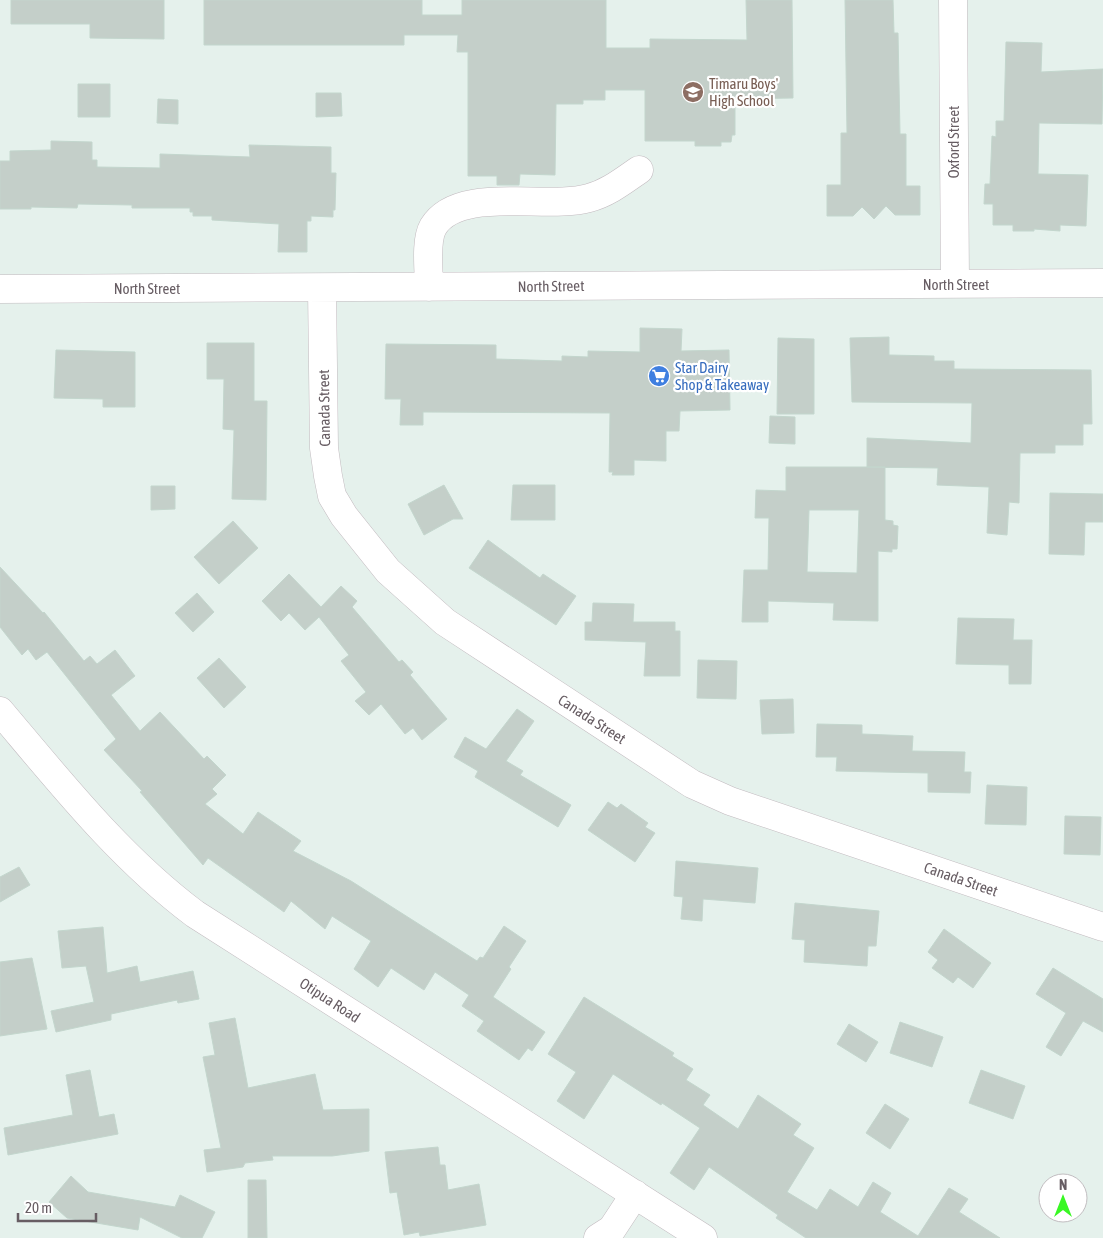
<svg xmlns="http://www.w3.org/2000/svg" width="1103" height="1238" viewBox="0 0 1103 1238" font-family="'Asap Condensed',sans-serif">
  <style>
    .building { fill: #c4cfc9; stroke: #c3d6cd; fill-rule: evenodd }
    .lines { fill: none; stroke-linecap: round; stroke-linejoin: round }
    .minor-casing { stroke: #c2babf; stroke-width: 29 }
    .minor { stroke: #fff; stroke-width: 28 }
    .labels { text-anchor: middle; dominant-baseline: central; stroke-width: 4.5; stroke-linejoin: round; paint-order: stroke }
    .education-label { font-size: 15px; fill: #785e54; stroke: #fff; text-anchor: start }
    .street-label { font-size: 15px; fill: #675d63; stroke: #fff }
    .shop-label { font-size: 15px; fill: #366cbe; stroke: #fff; text-anchor: start }
  </style>
  <rect width="100%" height="100%" fill="#e5f1ec"/>
  <path class="building" d="M 11,0 L 164,0 L 164,39 L 90,38 L 90,24 L 11,24 Z
    M 204,0 L 422,0 L 422,15 L 462,15 L 462,0 L 606,0 L 606,48 L 650,48 L 650,39 L 747,40 L 746,0 L 792,0 L 793,98 L 735,99 L 735,135 L 732,135 L 731,142 L 721,142 L 721,146 L 695,146 L 695,141 L 645,141 L 645,90 L 605,90 L 605,100 L 583,100 L 583,104 L 556,104 L 555,175 L 520,174 L 519,185 L 497,185 L 497,176 L 468,176 L 468,52 L 457,52 L 458,35 L 404,35 L 404,45 L 204,45 Z
    M 845,0 L 893,0 L 894,33 L 898,33 L 900,134 L 906,134 L 906,186 L 920,186 L 920,215 L 895,215 L 886,206 L 874,219 L 862,207 L 853,216 L 827,216 L 827,185 L 841,185 L 841,133 L 847,133 Z
    M 1006,42 L 1042,43 L 1041,72 L 1103,69 L 1102,124 L 1039,123 L 1038,174 L 1088,175 L 1086,226 L 1060,225 L 1060,231 L 1034,229 L 1034,231 L 1013,231 L 1013,225 L 993,225 L 993,204 L 984,204 L 985,184 L 990,184 L 992,136 L 996,137 L 996,121 L 1004,121 Z
    M 78,84 L 110,84 L 110,117 L 78,117 Z
    M 316,93 L 341,93 L 342,116 L 316,117 Z
    M 158,99 L 178,100 L 178,124 L 157,123 Z
    M 51,141 L 92,142 L 92,160 L 97,160 L 97,167 L 160,168 L 160,154 L 250,157 L 249,145 L 331,147 L 331,173 L 336,173 L 335,210 L 333,210 L 333,217 L 311,216 L 311,221 L 307,221 L 307,252 L 278,252 L 279,224 L 212,220 L 212,216 L 193,216 L 193,212 L 190,212 L 190,208 L 132,208 L 132,205 L 78,204 L 77,208 L 31,207 L 31,209 L 0,209 L 0,161 L 10,161 L 10,151 L 51,150 Z
    M 640,328 L 682,329 L 681,351 L 729,350 L 730,410 L 680,411 L 679,431 L 666,431 L 666,461 L 634,460 L 634,475 L 612,475 L 613,472 L 609,472 L 610,413 L 423,412 L 423,425 L 400,425 L 401,399 L 385,399 L 386,344 L 496,345 L 496,359 L 562,361 L 562,356 L 588,357 L 588,351 L 640,352 Z
    M 889,337 L 889,355 L 934,356 L 934,361 L 954,361 L 954,369 L 1091,370 L 1092,424 L 1083,424 L 1083,445 L 1055,445 L 1055,453 L 1020,453 L 1019,503 L 1009,502 L 1007,535 L 987,533 L 989,487 L 937,485 L 938,468 L 867,467 L 867,438 L 971,443 L 972,403 L 852,402 L 850,338 Z
    M 778,338 L 814,339 L 814,414 L 777,414 Z
    M 207,343 L 254,343 L 254,401 L 267,401 L 266,500 L 232,499 L 234,430 L 223,429 L 224,379 L 207,379 Z
    M 56,350 L 135,352 L 135,407 L 103,407 L 103,399 L 54,398 Z
    M 770,416 L 795,417 L 795,444 L 769,443 Z
    M 786,467 L 885,467 L 885,520 L 893,521 L 893,525 L 898,526 L 897,549 L 892,549 L 892,552 L 878,551 L 878,621 L 833,620 L 834,603 L 768,601 L 768,622 L 742,622 L 744,570 L 768,570 L 769,518 L 755,518 L 756,490 L 786,491 ZM 809,510 L 859,510 L 857,573 L 807,572 Z
    M 444,485 L 463,519 L 453,519 L 424,535 L 408,504 Z
    M 513,485 L 555,485 L 555,520 L 511,520 Z
    M 151,486 L 175,486 L 175,509 L 151,510 Z
    M 1050,493 L 1103,494 L 1103,522 L 1085,522 L 1084,555 L 1049,554 Z
    M 233,521 L 258,548 L 219,584 L 194,557 Z
    M 488,540 L 540,578 L 543,574 L 576,596 L 556,625 L 469,568 Z
    M 0,567 L 43,613 L 44,612 L 84,661 L 90,656 L 97,664 L 115,650 L 135,676 L 111,695 L 140,731 L 160,712 L 204,759 L 207,756 L 226,775 L 212,789 L 217,794 L 205,804 L 243,834 L 258,812 L 301,841 L 293,851 L 351,881 L 477,961 L 480,957 L 483,958 L 504,926 L 526,941 L 509,967 L 511,969 L 493,997 L 545,1032 L 532,1051 L 528,1048 L 519,1060 L 477,1031 L 484,1021 L 462,1006 L 469,995 L 435,972 L 424,990 L 391,968 L 378,987 L 354,969 L 371,941 L 332,916 L 325,929 L 291,901 L 284,912 L 208,858 L 203,865 L 140,792 L 142,791 L 104,750 L 116,739 L 47,652 L 36,660 L 28,649 L 22,655 L 0,627 Z
    M 289,574 L 321,607 L 341,586 L 357,601 L 352,607 L 399,662 L 402,660 L 413,672 L 410,675 L 447,719 L 422,740 L 413,728 L 405,734 L 381,704 L 369,715 L 355,701 L 366,692 L 341,661 L 349,655 L 319,617 L 305,630 L 289,613 L 281,621 L 262,601 Z
    M 197,593 L 214,612 L 193,632 L 175,613 Z
    M 593,603 L 634,604 L 633,622 L 675,622 L 675,631 L 680,631 L 680,676 L 644,676 L 646,642 L 585,640 L 585,622 L 592,622 Z
    M 958,618 L 1014,619 L 1013,640 L 1032,640 L 1031,684 L 1009,684 L 1009,665 L 956,664 Z
    M 219,658 L 246,687 L 224,708 L 197,678 Z
    M 698,660 L 737,661 L 736,699 L 697,698 Z
    M 793,699 L 794,733 L 762,734 L 760,700 Z
    M 517,709 L 534,721 L 506,761 L 523,771 L 520,775 L 571,805 L 558,827 L 475,777 L 478,771 L 454,757 L 465,737 L 486,749 Z
    M 817,724 L 862,725 L 862,734 L 913,736 L 912,751 L 965,752 L 964,772 L 971,772 L 970,793 L 928,792 L 928,773 L 836,771 L 837,757 L 816,757 Z
    M 987,785 L 1027,787 L 1026,825 L 985,824 Z
    M 608,802 L 617,808 L 621,804 L 648,823 L 645,827 L 655,833 L 635,862 L 588,830 Z
    M 1065,816 L 1101,817 L 1100,855 L 1064,854 Z
    M 676,861 L 758,868 L 755,903 L 703,899 L 702,921 L 681,919 L 683,897 L 674,896 Z
    M 19,867 L 30,885 L 0,902 L 0,877 Z
    M 795,903 L 879,911 L 876,946 L 868,946 L 867,966 L 804,962 L 805,940 L 792,939 Z
    M 103,927 L 107,973 L 137,966 L 140,982 L 193,971 L 199,999 L 178,1003 L 177,1000 L 111,1014 L 111,1020 L 56,1032 L 51,1011 L 94,1002 L 86,966 L 62,968 L 58,931 Z
    M 944,929 L 991,963 L 973,988 L 958,977 L 953,983 L 932,968 L 938,960 L 928,952 Z
    M 32,958 L 47,1029 L 0,1036 L 0,962 Z
    M 1053,968 L 1103,999 L 1103,1032 L 1083,1021 L 1061,1056 L 1046,1047 L 1066,1013 L 1036,994 Z
    M 584,997 L 674,1053 L 672,1056 L 693,1069 L 686,1080 L 710,1095 L 703,1105 L 738,1129 L 758,1095 L 801,1124 L 793,1135 L 814,1148 L 787,1192 L 817,1210 L 830,1189 L 858,1207 L 873,1182 L 891,1193 L 880,1212 L 918,1236 L 949,1188 L 968,1199 L 959,1212 L 1000,1238 L 806,1238 L 776,1218 L 778,1215 L 709,1167 L 694,1190 L 670,1173 L 700,1128 L 662,1103 L 661,1105 L 613,1074 L 584,1119 L 557,1101 L 576,1072 L 548,1054 Z
    M 235,1018 L 248,1088 L 315,1074 L 323,1110 L 369,1109 L 369,1151 L 332,1156 L 272,1156 L 273,1160 L 245,1163 L 243,1167 L 207,1172 L 204,1150 L 221,1148 L 203,1057 L 215,1055 L 209,1023 Z
    M 900,1022 L 943,1037 L 932,1067 L 890,1053 Z
    M 849,1024 L 878,1042 L 866,1062 L 837,1044 Z
    M 90,1070 L 99,1117 L 114,1114 L 118,1134 L 8,1155 L 4,1128 L 73,1115 L 66,1075 Z
    M 981,1070 L 1025,1086 L 1013,1119 L 969,1103 Z
    M 885,1104 L 909,1119 L 890,1149 L 866,1133 Z
    M 438,1147 L 440,1165 L 445,1165 L 448,1190 L 479,1184 L 486,1225 L 420,1236 L 419,1232 L 404,1235 L 397,1192 L 390,1193 L 385,1152 Z
    M 71,1176 L 88,1192 L 175,1207 L 180,1195 L 215,1212 L 202,1238 L 182,1238 L 140,1217 L 138,1230 L 67,1218 L 49,1202 Z
    M 248,1180 L 266,1180 L 267,1238 L 248,1238 Z"/>
  <g class="lines">
    <g class="minor-casing">
      <path id="minor" d="M 953,0 L 955,284
        M 429,287 C 429,271 425,241 433,227 C 458,185 547,210 589,198 C 608,193 623,181 639,170
        M 322,288 L 324,448 L 328,476 L 332,496 L 344,516 L 388,571 L 445,622 L 692,784 L 730,801 L 1103,927
        M 0,289 L 1103,283
        M 0,711 C 60,782 119,857 195,914 L 703,1238
        M 598,1238 L 612,1229 L 635,1194"/>
    </g>
    <use href="#minor" class="minor"/>
  </g>
  <defs>
    <g id="school-disc" transform="scale(1.125)"><circle r="9.5" fill="#8d6e63" stroke="#fff"/><path d="M0-5L7-2L0 1L-7-2ZM-4 1L0 2.5L4 1V4Q0 6-4 4Z" fill="#fff"/></g>
    <g id="supermarket-disc" transform="scale(1.125)"><circle r="9.5" fill="#3f7fe0" stroke="#fff"/><path d="M-6-5.5h2.5l.6 2H6L4.5 2H-2.5L-4.4-4H-6ZM-1.5 3.2a1.3 1.3 0 1 0 .1 0ZM3 3.2a1.3 1.3 0 1 0 .1 0Z" fill="#fff"/></g>
  </defs>
  <g fill-rule="evenodd">
    <use href="#school-disc" x="693" y="92"/>
    <use href="#supermarket-disc" x="659" y="376"/>
  </g>
  <g class="labels">
    <g class="education-label">
      <text x="709" y="83">Timaru Boys'<tspan x="709" dy="17">High School</tspan></text>
    </g>
    <g class="street-label">
      <text transform="translate(953 142) rotate(-90)">Oxford Street</text>
      <text x="956" y="284">North Street</text>
      <text transform="translate(551 286) rotate(-1)">North Street</text>
      <text x="147" y="288">North Street</text>
      <text transform="translate(324 408) rotate(-91)">Canada Street</text>
      <text transform="translate(592 719) rotate(33)">Canada Street</text>
      <text transform="translate(961 879) rotate(19)">Canada Street</text>
      <text transform="translate(330 1000) rotate(33)">Otipua Road</text>
    </g>
    <g class="shop-label">
      <text x="675" y="367">Star Dairy<tspan x="675" dy="17">Shop &amp; Takeaway</tspan></text>
    </g>
  </g>
  <g transform="translate(1063 1198)"><circle r="24" fill="#ffffff" stroke="#c2bec1"/>
  <path d="M0-4L9 19L0 12L-9 19Z" fill="#39f824"/>
  <text y="-8" font-size="14" font-weight="bold" text-anchor="middle" fill="#675d63">N</text>
  </g>
  <path d="M18 1213v8h78v-8" fill="none" stroke="#675d63" stroke-width="2.5"/>
  <text x="25" y="1213" font-size="15" fill="#675d63" stroke="#ffffff" stroke-width="4" paint-order="stroke">20 m</text>
</svg>
